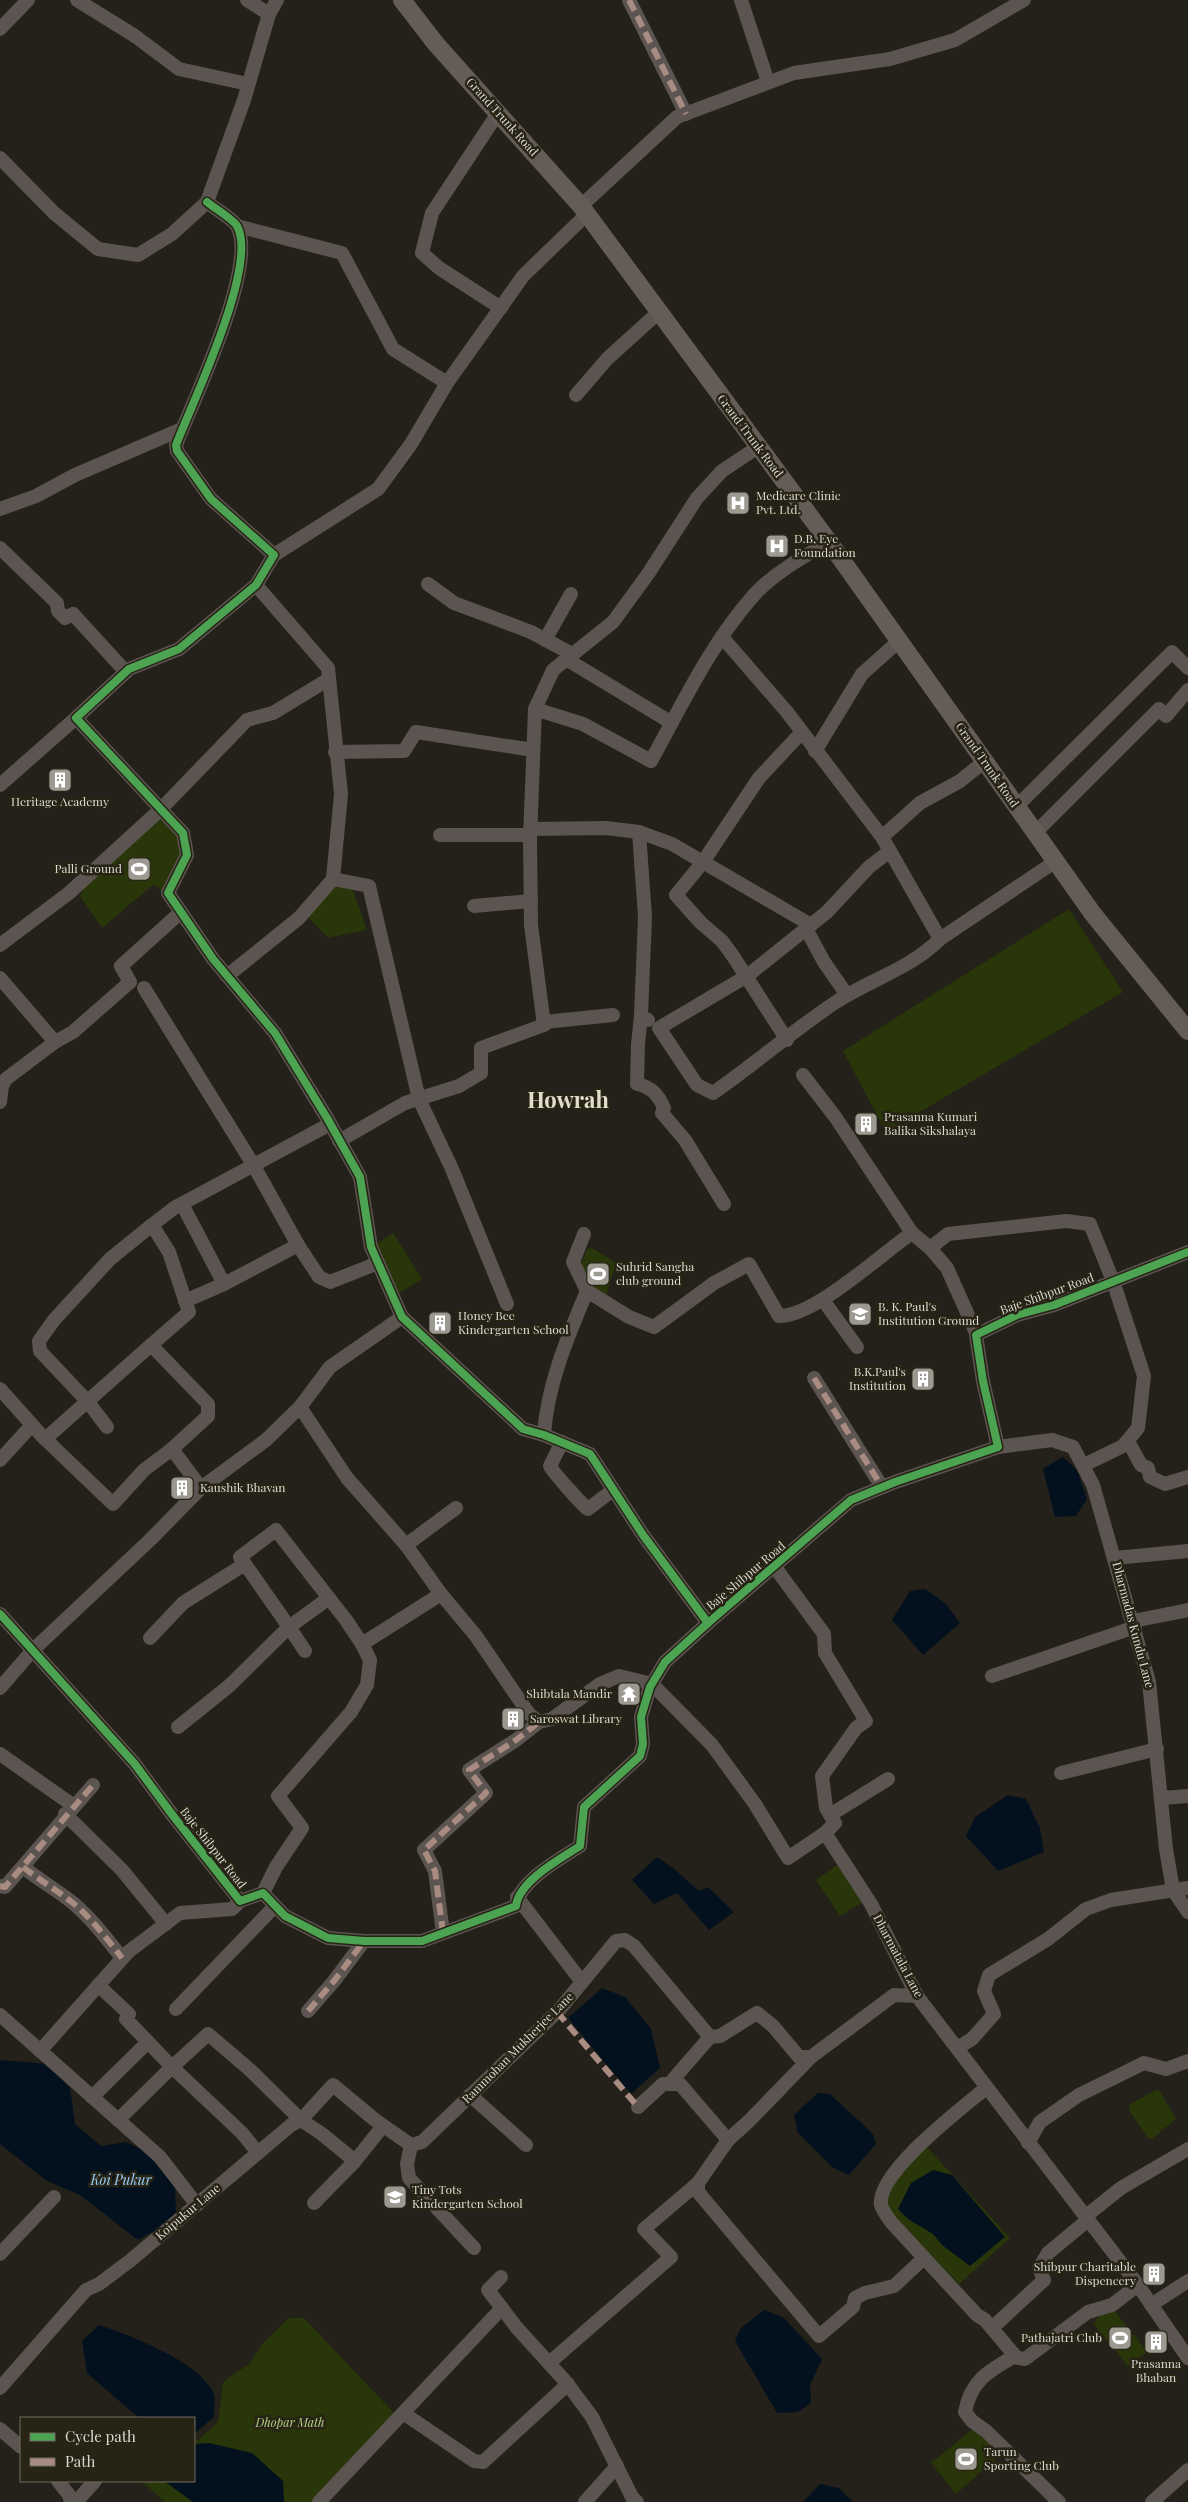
<svg xmlns="http://www.w3.org/2000/svg" width="1188" height="2502" font-family="'Playfair Display',serif">
<rect width="100%" height="100%" fill="#232119"/>
<g fill="#283609">
<path d="M 162,814 L 179,834 L 182,856 L 165,894 L 154,884 L 102,928 L 80,896 L 87,882 Z"/>
<path d="M 335,882 L 352,888 L 367,930 L 328,938 L 310,919 L 309,913 Z"/>
<path d="M 1069,909 L 1123,992 L 886,1132 L 843,1051 Z"/>
<path d="M 393,1233 L 422,1279 L 399,1293 L 375,1245 Z"/>
<path d="M 592,1248 L 616,1263 L 605,1300 L 590,1288 L 580,1268 L 587,1249 Z"/>
<path d="M 843,1861 L 863,1902 L 840,1916 L 816,1880 Z"/>
<path d="M 1156,2090 L 1159,2090 L 1176,2119 L 1152,2139 L 1148,2138 L 1129,2110 L 1129,2105 Z"/>
<path d="M 925,2145 L 1010,2238 L 959,2284 L 899,2222 L 886,2204 L 895,2177 Z"/>
<path d="M 1114,2310 L 1147,2352 L 1128,2366 L 1093,2323 L 1101,2315 Z"/>
<path d="M 289,2318 L 304,2318 L 394,2413 L 314,2502 L 165,2502 L 141,2481 L 194,2481 L 194,2439 L 198,2440 L 218,2422 L 223,2382 L 250,2363 L 262,2344 Z"/>
<path d="M 974,2428 L 1001,2451 L 1000,2455 L 956,2494 L 931,2463 Z"/>
</g>
<g fill="#03111f">
<path d="M 1063,1457 L 1077,1470 L 1087,1499 L 1076,1516 L 1055,1517 L 1043,1469 Z"/>
<path d="M 925,1589 L 946,1604 L 960,1623 L 923,1655 L 892,1620 L 910,1591 Z"/>
<path d="M 1008,1795 L 1026,1799 L 1040,1828 L 1044,1852 L 998,1871 L 966,1836 L 975,1817 Z"/>
<path d="M 657,1857 L 673,1868 L 699,1891 L 708,1887 L 734,1912 L 709,1930 L 677,1893 L 654,1904 L 632,1880 Z"/>
<path d="M 602,1988 L 625,1997 L 651,2029 L 660,2068 L 631,2094 L 568,2018 Z"/>
<path d="M 0,2060 L 49,2064 L 70,2088 L 75,2124 L 101,2146 L 126,2142 L 145,2151 L 175,2187 L 176,2213 L 156,2230 L 138,2240 L 80,2195 L 47,2181 L 0,2144 Z"/>
<path d="M 818,2093 L 830,2094 L 873,2134 L 876,2144 L 849,2175 L 832,2167 L 798,2133 L 794,2115 Z"/>
<path d="M 933,2170 L 952,2175 L 1005,2237 L 970,2266 L 942,2245 L 933,2234 L 908,2219 L 898,2209 L 911,2183 Z"/>
<path d="M 764,2310 L 784,2318 L 822,2359 L 810,2385 L 811,2403 L 798,2412 L 777,2413 L 735,2341 L 741,2328 Z"/>
<path d="M 99,2325 C 130,2335 196,2361 212,2390 C 216,2396 214,2409 214,2417 L 194,2434 L 194,2418 L 139,2418 L 87,2373 L 82,2341 Z"/>
<path d="M 209,2443 L 252,2453 L 283,2481 L 284,2502 L 193,2502 L 164,2481 L 194,2481 L 194,2444 Z"/>
<path d="M 820,2484 L 839,2488 L 853,2502 L 803,2502 Z"/>
</g>
<g fill="none" stroke-linecap="round" stroke-linejoin="round">
<g stroke="#5b5450" stroke-width="14">
<path d="M 77,0 L 135,36 L 179,69 L 248,84"/>
<path d="M 247,0 L 269,14"/>
<path d="M 629,0 L 686,114"/>
<path d="M 741,0 L 768,82"/>
<path d="M 0,29 L 28,0"/>
<path d="M 498,113 L 432,213 L 422,253 L 439,268 L 501,308"/>
<path d="M 0,158 L 54,213 L 98,249 L 138,255 L 172,234 L 207,202 L 244,100 L 269,14 L 277,0"/>
<path d="M 207,202 C 214,208 233,219 237,226 C 259,265 192,403 176,445 L 177,451 L 211,499 L 274,555 L 256,585 L 179,649 L 129,669 L 76,718 L 183,833 L 187,855 L 168,893 L 213,959 L 275,1033 L 327,1118 L 360,1177 L 371,1247 L 402,1317 L 523,1429 L 544,1435 L 590,1454 L 643,1535 L 708,1623"/>
<path d="M 581,206 L 677,117 L 794,73 L 890,59 L 955,40 L 1024,0"/>
<path d="M 237,226 L 342,253 L 393,349 L 447,383"/>
<path d="M 576,395 L 608,358 L 659,312"/>
<path d="M 0,509 L 36,496 L 75,475 L 182,429"/>
<path d="M 0,548 L 57,603 L 58,611 L 65,618 L 73,614 L 126,672"/>
<path d="M 274,555 L 378,489 L 411,444 L 447,383 L 523,276 L 586,215"/>
<path d="M 428,584 L 454,603 L 531,632 L 572,654"/>
<path d="M 722,637 L 787,712 L 882,837 L 940,939"/>
<path d="M 545,640 L 571,594"/>
<path d="M 566,659 L 672,723"/>
<path d="M 535,709 L 583,724 L 651,761 C 682,705 711,643 754,595 C 774,573 803,557 829,542"/>
<path d="M 815,751 L 862,674 L 899,641"/>
<path d="M 335,752 L 404,751 L 416,732 L 533,750"/>
<path d="M 0,785 L 76,718"/>
<path d="M 1016,807 L 1172,652 L 1188,668"/>
<path d="M 530,829 L 606,828 L 639,832 L 672,844 L 811,925"/>
<path d="M 639,832 L 645,917 L 641,1016 L 648,1020"/>
<path d="M 1035,833 L 1159,709 L 1166,716 L 1188,690"/>
<path d="M 440,835 L 530,835"/>
<path d="M 882,837 L 920,803 L 960,781 L 985,761"/>
<path d="M 890,851 L 869,867 L 827,912 L 747,976 L 659,1028 L 697,1085 L 713,1093 C 755,1064 795,1029 836,1002 C 871,979 910,969 940,939 L 1056,861"/>
<path d="M 333,879 L 369,886 L 419,1099 L 452,1169 L 507,1304"/>
<path d="M 474,906 L 531,901"/>
<path d="M 810,936 L 824,962 L 847,995"/>
<path d="M 0,945 L 69,893 L 161,809 L 247,720 L 273,713 L 329,679"/>
<path d="M 227,976 L 299,918 L 333,879 L 341,794 L 328,668 L 256,585"/>
<path d="M 0,978 L 55,1042 L 73,1032 L 130,982 L 121,966 L 181,912"/>
<path d="M 144,988 L 254,1166 L 298,1245 L 224,1284 L 182,1204"/>
<path d="M 641,1016 L 638,1044 L 637,1084 C 651,1087 658,1094 664,1108 L 662,1113 L 685,1140 L 724,1204"/>
<path d="M 544,1022 L 613,1015"/>
<path d="M 787,1040 L 733,956 L 722,941 L 701,923 L 676,895 L 703,862 L 759,778 L 802,732"/>
<path d="M 803,1075 L 836,1118 L 912,1233 L 930,1248 L 947,1268 L 977,1335"/>
<path d="M 0,1102 L 2,1086 L 6,1079 L 55,1042"/>
<path d="M 339,1141 L 405,1103 L 459,1086 L 481,1073 L 481,1048 L 544,1025 L 531,925 L 530,839 L 535,709 L 553,670 L 613,622 L 648,574 L 697,498 L 722,471 L 758,447"/>
<path d="M 584,1234 L 573,1262 L 587,1291 L 629,1317 L 654,1327 L 714,1283 L 749,1264 L 779,1316 C 814,1317 881,1254 912,1233"/>
<path d="M 298,1245 L 319,1277 L 330,1282 L 378,1263"/>
<path d="M 930,1248 L 948,1234 L 1066,1221 L 1090,1224 L 1113,1281 L 1144,1376 L 1138,1428 L 1123,1446 L 1084,1465"/>
<path d="M 823,1300 L 857,1347"/>
<path d="M 185,1301 L 224,1284"/>
<path d="M 814,1378 L 882,1487"/>
<path d="M 0,1389 L 42,1436 L 113,1504 L 144,1470 L 172,1449"/>
<path d="M 300,1407 L 347,1478 L 406,1545 L 441,1594 L 476,1636 L 529,1714 L 539,1722 L 552,1719 L 600,1684 L 619,1676 L 652,1684 L 712,1745 L 755,1804 L 788,1858 L 825,1833 L 871,1904 L 917,1996 L 1135,2281 L 1188,2358"/>
<path d="M 107,1427 L 88,1402 L 40,1351 L 39,1341 L 54,1320 L 110,1259 L 152,1225"/>
<path d="M 544,1435 C 547,1385 568,1336 587,1291"/>
<path d="M 45,1439 L 151,1345"/>
<path d="M 1128,1441 L 1141,1465 L 1148,1468 L 1150,1477 L 1165,1484 L 1188,1477"/>
<path d="M 562,1442 L 550,1466 C 552,1471 583,1506 588,1509 L 613,1490"/>
<path d="M 998,1447 L 1052,1440 L 1073,1447 L 1093,1485 L 1149,1682 L 1166,1849 L 1173,1890 L 1188,1912"/>
<path d="M 0,1460 L 32,1425"/>
<path d="M 201,1488 L 172,1449 L 208,1416 L 208,1404 L 151,1345 L 189,1312 L 169,1252 L 152,1225 L 174,1208 L 330,1124"/>
<path d="M 406,1545 L 456,1508"/>
<path d="M 1115,1558 L 1188,1551"/>
<path d="M 774,1566 L 824,1634 L 825,1653 L 866,1721 L 856,1728 L 822,1776 L 826,1808 L 835,1823 L 825,1833"/>
<path d="M 0,1614 L 134,1763 L 174,1817 L 240,1901 L 263,1893 L 285,1916 L 328,1938 L 364,1941 L 422,1941 L 516,1906 C 519,1881 560,1859 580,1846 L 584,1807 L 640,1756 L 643,1744 L 641,1717 L 650,1687 L 665,1662 L 708,1623 L 851,1500 L 895,1482 L 998,1447 L 983,1381 L 976,1335 L 1017,1315 L 1054,1305 L 1188,1252"/>
<path d="M 1133,1621 L 1188,1610"/>
<path d="M 150,1638 L 183,1603 L 245,1564"/>
<path d="M 362,1644 L 441,1594"/>
<path d="M 992,1676 L 1135,1627"/>
<path d="M 0,1688 L 33,1650 L 151,1539 L 201,1488 L 266,1440 L 300,1407 L 330,1367 L 402,1317"/>
<path d="M 178,1727 L 229,1686 L 289,1627 L 305,1651"/>
<path d="M 0,1754 L 74,1806"/>
<path d="M 1061,1773 L 1157,1749"/>
<path d="M 1162,1798 L 1188,1796"/>
<path d="M 65,1814 L 122,1870 L 166,1924"/>
<path d="M 830,1815 L 888,1779"/>
<path d="M 23,1867 C 39,1880 57,1890 73,1903 C 92,1919 107,1939 122,1958"/>
<path d="M 0,1886 L 5,1887 L 93,1785"/>
<path d="M 263,1893 L 276,1867 L 302,1828 L 278,1796 L 351,1712 L 367,1685 L 370,1660 L 362,1644 L 346,1620 L 276,1530 L 240,1557 L 289,1627 L 329,1598"/>
<path d="M 517,1897 L 582,1982"/>
<path d="M 443,1933 L 435,1871 L 424,1850 L 486,1793 L 469,1770 L 516,1740 L 539,1722"/>
<path d="M 98,1985 L 129,2014 L 126,2019 L 172,2067 L 208,2034 L 249,2069 L 301,2120 L 333,2085 L 375,2120 L 411,2145 L 422,2142 L 559,2010 L 616,1941 L 625,1940 L 634,1946 L 710,2037 L 720,2036 L 757,2013 L 773,2026 L 799,2057 L 811,2057"/>
<path d="M 176,2009 L 275,1906"/>
<path d="M 308,2011 L 334,1981 L 364,1941"/>
<path d="M 0,2015 L 160,2157 L 197,2205"/>
<path d="M 957,2048 L 972,2039 L 994,2014 L 984,1991 L 989,1975 L 1048,1939 L 1086,1909 L 1111,1900 L 1188,1888"/>
<path d="M 40,2051 L 128,1952 L 180,1913 L 232,1909 L 240,1901"/>
<path d="M 670,2083 L 710,2037"/>
<path d="M 986,2088 C 962,2108 876,2173 881,2205 C 882,2210 888,2217 891,2222 L 977,2315 L 985,2320 L 1016,2357"/>
<path d="M 470,2095 L 526,2145"/>
<path d="M 92,2097 L 148,2042"/>
<path d="M 638,2107 L 663,2084 L 680,2084 L 728,2140 L 749,2121 L 811,2057 L 894,1995 L 917,1996"/>
<path d="M 118,2120 L 172,2067 L 242,2133 L 258,2153"/>
<path d="M 728,2140 L 698,2183 L 698,2192 L 819,2336 L 853,2307 L 855,2298 L 865,2293 L 894,2286 L 924,2258"/>
<path d="M 1028,2143 L 1040,2122 L 1079,2095 L 1144,2063 L 1166,2069 L 1188,2061"/>
<path d="M 411,2145 L 407,2164 L 409,2178 L 474,2248"/>
<path d="M 314,2203 L 355,2161"/>
<path d="M 1086,2216 L 1121,2188 L 1188,2149"/>
<path d="M 0,2254 L 54,2197"/>
<path d="M 501,2277 L 488,2290 L 517,2328 L 566,2382 L 592,2417 L 632,2497 L 637,2502"/>
<path d="M 1151,2305 L 1188,2281"/>
<path d="M 992,2328 L 1044,2280 L 1039,2268 L 1048,2253 L 1088,2220"/>
<path d="M 549,2363 L 671,2257 L 644,2229 L 698,2183"/>
<path d="M 0,2388 L 86,2290 L 99,2284 L 131,2260 L 291,2125 L 301,2120 L 322,2134 L 355,2161 L 383,2126"/>
<path d="M 403,2413 L 474,2461 L 483,2462 L 568,2384"/>
<path d="M 0,2429 L 21,2447"/>
<path d="M 58,2481 L 69,2495 L 71,2502"/>
<path d="M 76,2502 L 95,2481"/>
<path d="M 319,2502 L 502,2308"/>
<path d="M 585,2502 L 617,2466"/>
<path d="M 1059,2502 L 986,2431 L 972,2421 L 965,2412 C 971,2381 987,2372 1013,2357 L 1025,2359 L 1088,2312 L 1112,2305 L 1138,2285"/>
<path d="M 1152,2502 L 1188,2470"/>
</g>
<path stroke="#655c58" stroke-width="18" d="M 402,0 L 436,44 L 581,206 L 829,542 L 1093,914 L 1188,1031"/>
<g stroke="#a88b81" stroke-width="6" stroke-dasharray="12 6" stroke-linecap="butt">
<path d="M 629,0 L 686,114"/>
<path d="M 814,1378 L 882,1487"/>
<path d="M 23,1867 C 39,1880 57,1890 73,1903 C 92,1919 107,1939 122,1958"/>
<path d="M 0,1886 L 5,1887 L 93,1785"/>
<path d="M 443,1933 L 435,1871 L 424,1850 L 486,1793 L 469,1770 L 516,1740 L 539,1722"/>
<path d="M 308,2011 L 334,1981 L 364,1941"/>
<path d="M 557,2012 L 638,2107"/>
</g>
<g stroke="#272315" stroke-width="11">
<g id="cycleway">
<path d="M 207,202 C 214,208 233,219 237,226 C 259,265 192,403 176,445 L 177,451 L 211,499 L 274,555 L 256,585 L 179,649 L 129,669 L 76,718 L 183,833 L 187,855 L 168,893 L 213,959 L 275,1033 L 327,1118 L 360,1177 L 371,1247 L 402,1317 L 523,1429 L 544,1435 L 590,1454 L 643,1535 L 708,1623"/>
<path d="M 0,1614 L 134,1763 L 174,1817 L 240,1901 L 263,1893 L 285,1916 L 328,1938 L 364,1941 L 422,1941 L 516,1906 C 519,1881 560,1859 580,1846 L 584,1807 L 640,1756 L 643,1744 L 641,1717 L 650,1687 L 665,1662 L 708,1623 L 851,1500 L 895,1482 L 998,1447 L 983,1381 L 976,1335 L 1017,1315 L 1054,1305 L 1188,1252"/>
</g>
</g>
<use href="#cycleway" stroke="#4ca352" stroke-width="8"/>
</g>
<defs>
<g id="hospital-square" transform="scale(1.25)"><rect x="-9" y="-9" width="18" height="18" rx="4" fill="#9c9991" stroke="#272315"/><path d="M-5-5h3v3.5h4V-5h3V5h-3V1.5h-4V5h-3Z" fill="#fff"/></g>
<g id="building-square" transform="scale(1.25)"><rect x="-9" y="-9" width="18" height="18" rx="4" fill="#9c9991" stroke="#272315"/><path d="M-4-6H4V6H1V3H-1V6H-4ZM-2.5-4.3h1.7v1.8h-1.7ZM.8-4.3h1.7v1.8H.8ZM-2.5-1h1.7V.8h-1.7ZM.8-1h1.7V.8H.8Z" fill="#fff"/></g>
<g id="stadium-square" transform="scale(1.25)"><rect x="-9" y="-9" width="18" height="18" rx="4" fill="#9c9991" stroke="#272315"/><path d="M0-5a6.5 5 0 1 0 0 10a6.5 5 0 1 0 0-10ZM-3.5-1.8h7v3.6h-7Z" fill="#fff"/></g>
<g id="school-square" transform="scale(1.25)"><rect x="-9" y="-9" width="18" height="18" rx="4" fill="#9c9991" stroke="#272315"/><path d="M0-5L7-2L0 1L-7-2ZM-4 1L0 2.5L4 1V4Q0 6-4 4Z" fill="#fff"/></g>
<g id="temple-square" transform="scale(1.25)"><rect x="-9" y="-9" width="18" height="18" rx="4" fill="#9c9991" stroke="#272315"/><path d="M0-6L5-2H3V0L6.5 2.5H4V6H1.5V3h-3V6H-4V2.5H-6.5L-3 0V-2H-5Z" fill="#fff"/></g>
</defs>
<g fill-rule="evenodd">
<use href="#hospital-square" x="738" y="503"/>
<use href="#hospital-square" x="777" y="546"/>
<use href="#building-square" x="60" y="780"/>
<use href="#stadium-square" x="139" y="869"/>
<use href="#building-square" x="866" y="1124"/>
<use href="#stadium-square" x="598" y="1274"/>
<use href="#school-square" x="860" y="1314"/>
<use href="#building-square" x="440" y="1323"/>
<use href="#building-square" x="923" y="1379"/>
<use href="#building-square" x="182" y="1488"/>
<use href="#temple-square" x="629" y="1694"/>
<use href="#building-square" x="513" y="1719"/>
<use href="#school-square" x="395" y="2197"/>
<use href="#building-square" x="1154" y="2274"/>
<use href="#stadium-square" x="1120" y="2338"/>
<use href="#building-square" x="1156" y="2342"/>
<use href="#stadium-square" x="966" y="2459"/>
</g>
<g text-anchor="middle" stroke-width="5" stroke-linejoin="round" paint-order="stroke">
<g font-size="12" fill="#dddad1" stroke="#272315">
<text transform="translate(502 117) rotate(48)" y="4">Grand Trunk Road</text>
<text transform="translate(750 436) rotate(53)" y="4">Grand Trunk Road</text>
<text transform="translate(987 765) rotate(55)" y="4">Grand Trunk Road</text>
<text transform="translate(1047 1294) rotate(-20)" y="4">Baje Shibpur Road</text>
<text transform="translate(746 1576) rotate(-40)" y="4">Baje Shibpur Road</text>
<text transform="translate(1133 1625) rotate(75)" y="4">Dharmadas Kundu Lane</text>
<text transform="translate(213 1848) rotate(52)" y="4">Baje Shibpur Road</text>
<text transform="translate(898 1956) rotate(62)" y="4">Dharmatala Lane</text>
<text transform="translate(518 2048) rotate(-45)" y="4">Rammohan Mukherjee Lane</text>
<text transform="translate(188 2212) rotate(-40)" y="4">Koipukur Lane</text>
</g>
<g font-size="12" fill="#dddad1" stroke="#272315" text-anchor="start">
<text x="756" y="500">Medicare Clinic<tspan x="756" dy="14">Pvt. Ltd.</tspan></text>
<text x="794" y="543">D.B. Eye<tspan x="794" dy="14">Foundation</tspan></text>
<text x="60" y="806" text-anchor="middle">Heritage Academy</text>
<text x="122" y="873" text-anchor="end">Palli Ground</text>
<text x="884" y="1121">Prasanna Kumari<tspan x="884" dy="14">Balika Sikshalaya</tspan></text>
<text x="616" y="1271">Suhrid Sangha<tspan x="616" dy="14">club ground</tspan></text>
<text x="878" y="1311">B. K. Paul's<tspan x="878" dy="14">Institution Ground</tspan></text>
<text x="458" y="1320">Honey Bee<tspan x="458" dy="14">Kindergarten School</tspan></text>
<text x="906" y="1376" text-anchor="end">B.K.Paul's<tspan x="906" dy="14">Institution</tspan></text>
<text x="200" y="1492">Kaushik Bhavan</text>
<text x="612" y="1698" text-anchor="end">Shibtala Mandir</text>
<text x="530" y="1723">Saroswat Library</text>
<text x="412" y="2194">Tiny Tots<tspan x="412" dy="14">Kindergarten School</tspan></text>
<text x="1136" y="2271" text-anchor="end">Shibpur Charitable<tspan x="1136" dy="14">Dispencery</tspan></text>
<text x="1102" y="2342" text-anchor="end">Pathajatri Club</text>
<text x="1156" y="2368" text-anchor="middle">Prasanna<tspan x="1156" dy="14">Bhaban</tspan></text>
<text x="984" y="2456">Tarun<tspan x="984" dy="14">Sporting Club</tspan></text>
</g>
<g font-size="12" font-style="italic" fill="#b4d286" stroke="#272315">
<text x="290" y="2427">Dhopar Math</text>
</g>
<g font-size="14" font-style="italic" fill="#96cdf9" stroke="#272315">
<text x="121" y="2185">Koi Pukur</text>
</g>
<g font-size="22" font-weight="bold" fill="#e3ddcb" stroke="#272315">
<text x="568" y="1108">Howrah</text>
</g>
</g>
<rect x="20" y="2417" width="175" height="65" fill="#272315" stroke="#706c60"/>
<rect x="30" y="2433" width="25" height="8" fill="#4ca352" stroke="#706c60"/>
<text x="65" y="2442" font-size="15" fill="#dddad1">Cycle path</text>
<rect x="30" y="2458" width="25" height="8" fill="#a88b81" stroke="#706c60"/>
<text x="65" y="2467" font-size="15" fill="#dddad1">Path</text>
</svg>
